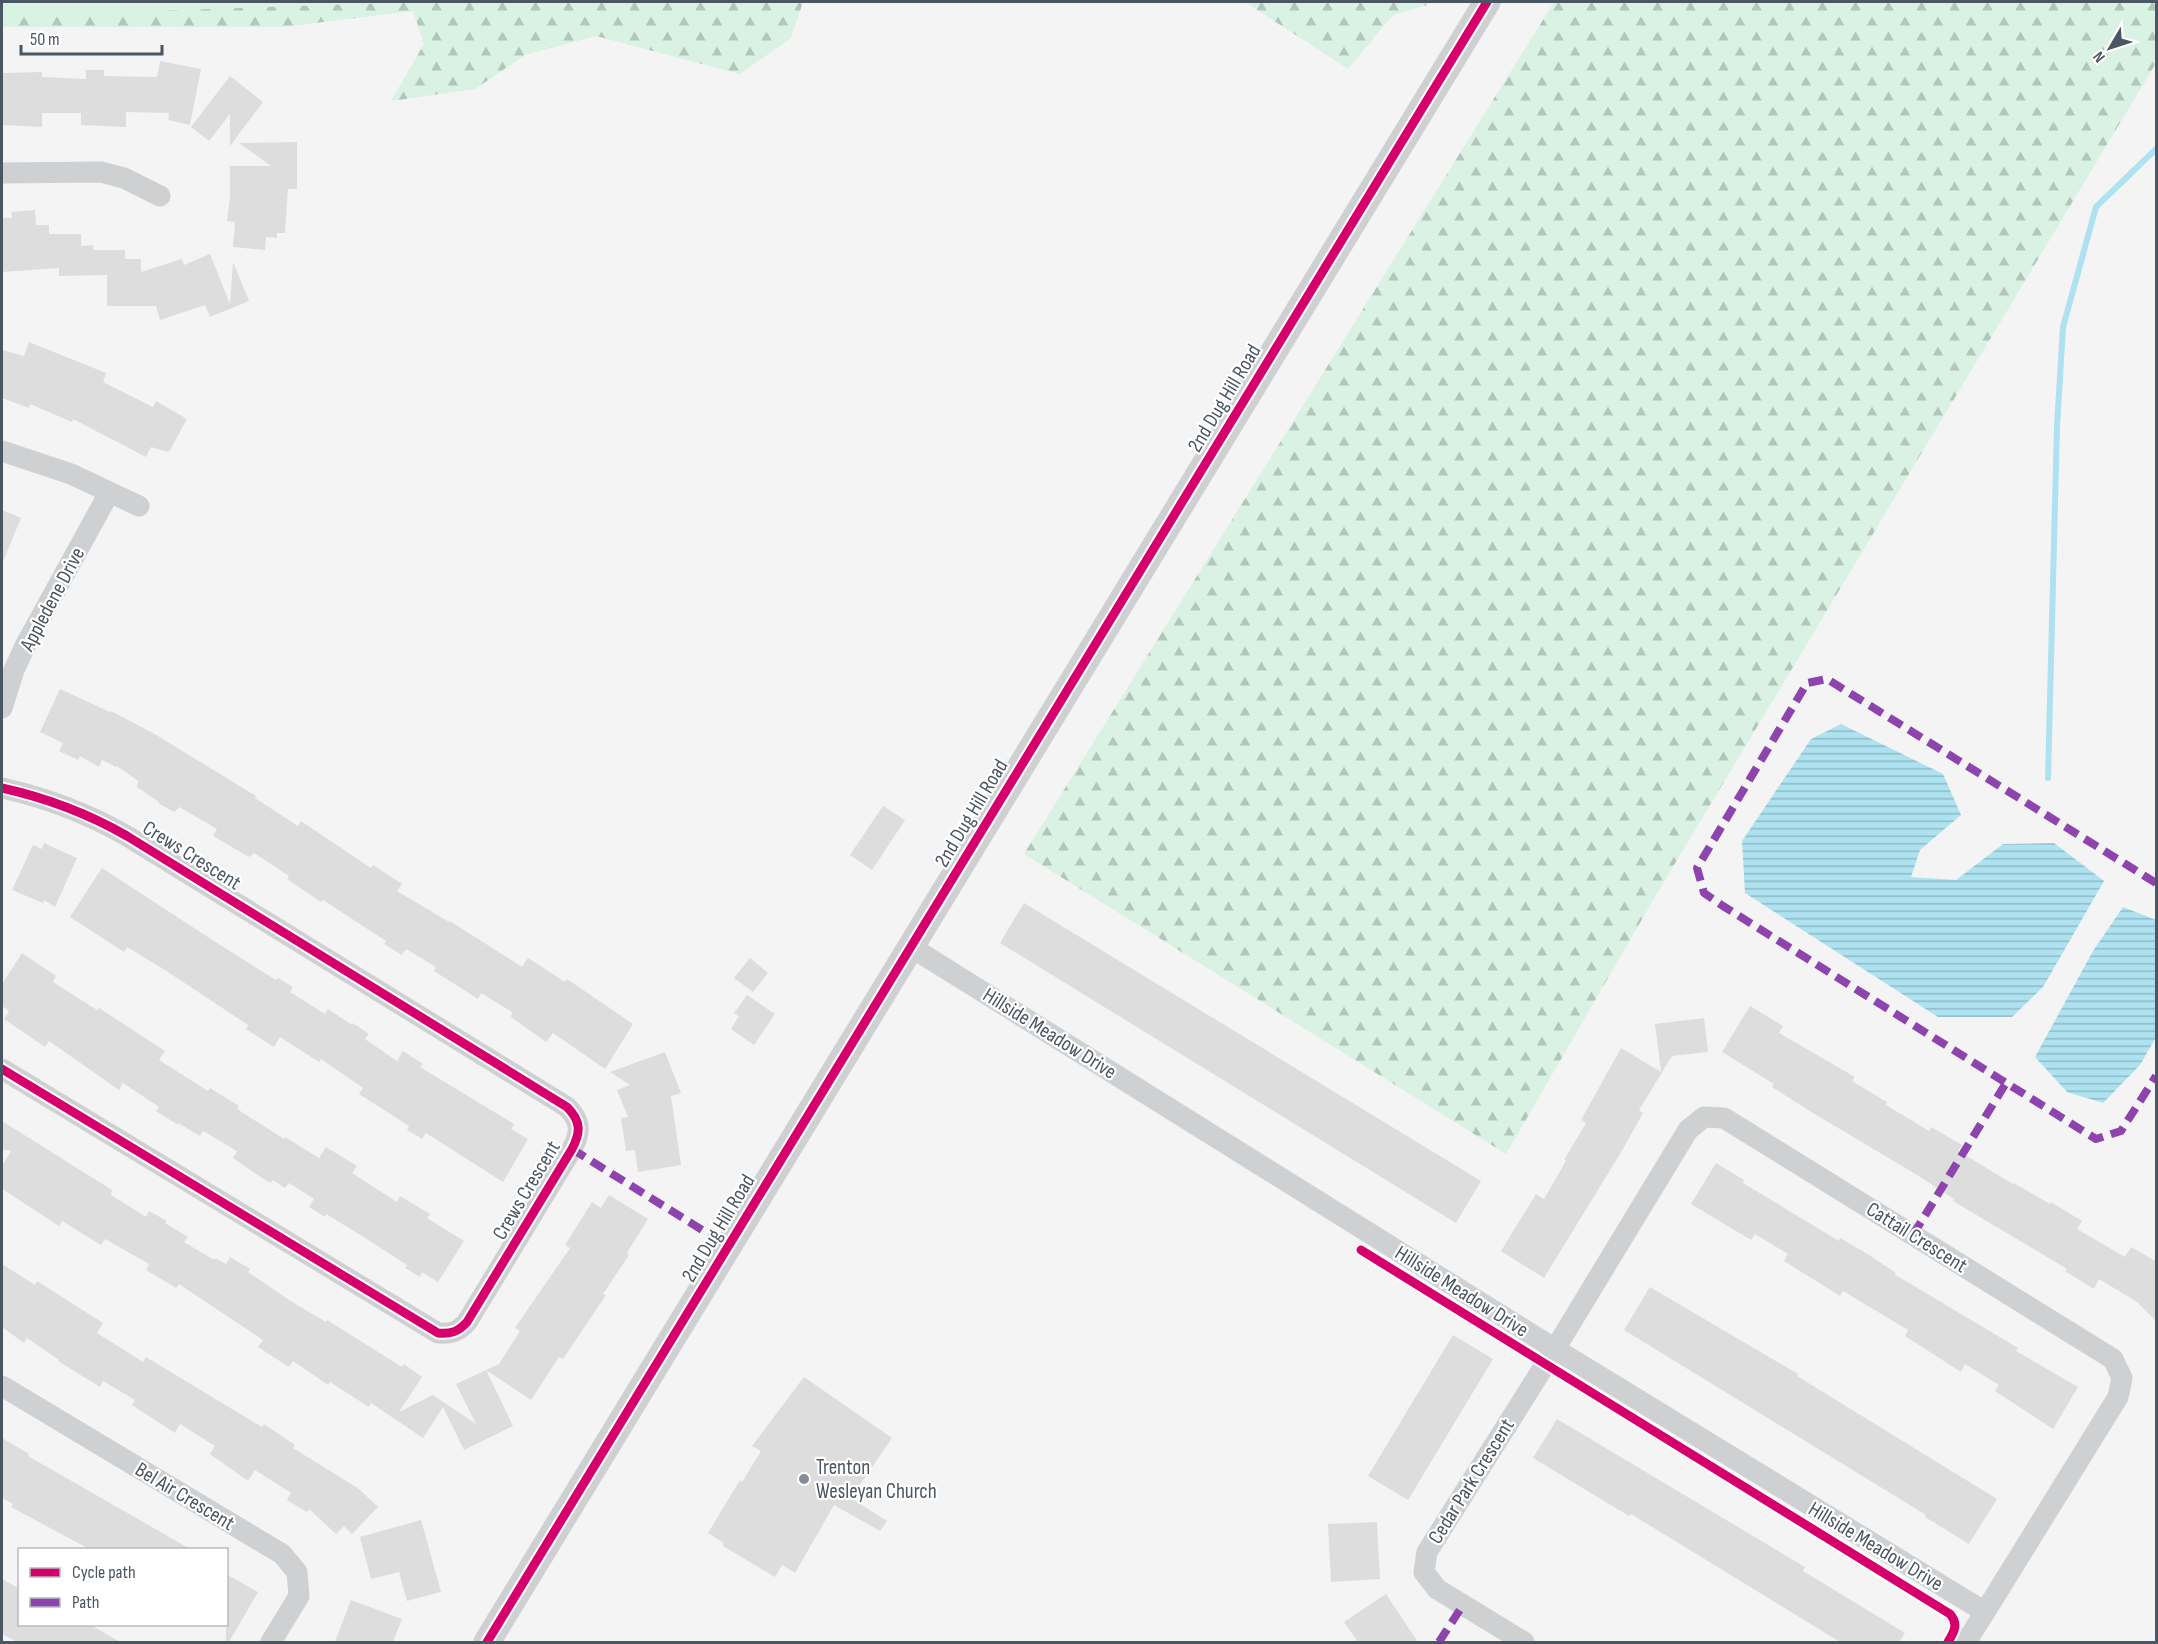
<svg xmlns="http://www.w3.org/2000/svg" width="2158" height="1644" font-family="'Sofia Sans Condensed',sans-serif">
<defs>
<pattern id="forest-firs" width="22" height="20" patternUnits="userSpaceOnUse" patternTransform="scale(1.5)"><rect width="22" height="20" fill="#d9f2e3"/><path d="M5 1l3.5 6h-7zM16 11l3.5 6h-7z" fill="#b2c7bb"/></pattern>
<pattern id="water-rules" width="6" height="5" patternUnits="userSpaceOnUse" patternTransform="scale(1.5)"><rect width="6" height="5" fill="#aee2f0"/><path d="M0 2.5h6" fill="none" stroke="#90bac6"/></pattern>
</defs>
<rect width="100%" height="100%" fill="#f4f4f4"/>
<g fill="url(#forest-firs)">
<path d="M 2,2 L 803,2 L 791,38 L 740,74 L 596,36 L 525,55 L 475,89 L 391,101 L 424,44 L 413,11 L 283,27 L 2,27 Z"/>
<path d="M 1245,2 L 1425,2 L 1427,5 L 1393,15 L 1348,69 Z"/>
<path d="M 1554,2 L 2156,2 L 2156,63 L 1659,890 L 1506,1154 L 1024,854 Z"/>
</g>
<path fill="#d9f2e3" d="M 2,2 L 422,2 L 2,16 Z"/>
<g fill="url(#water-rules)">
<path d="M 1841,724 L 1943,774 L 1961,815 L 1920,850 L 1911,877 L 1956,880 L 2003,844 L 2054,843 L 2104,881 L 2043,987 L 2012,1017 L 1938,1017 L 1745,893 L 1742,841 L 1811,739 Z"/>
<path d="M 2123,907 L 2156,920 L 2156,1037 L 2140,1065 L 2103,1103 L 2067,1092 L 2035,1057 L 2093,951 Z"/>
</g>
<g fill="none" stroke-linecap="round" stroke-linejoin="round">
<path stroke="#aee2f0" stroke-width="6" d="M 2048,778 L 2057,426 L 2063,327 L 2096,207 L 2156,149"/>
</g>
<g fill="#ddddde">
<path d="M 160,61 L 201,69 L 190,125 L 168,120 L 169,113 L 126,112 L 126,127 L 81,125 L 81,113 L 42,113 L 42,127 L 2,125 L 2,73 L 42,72 L 42,77 L 86,79 L 86,70 L 104,70 L 104,76 L 157,77 Z"/>
<path d="M 230,76 L 263,102 L 230,146 L 230,114 L 209,141 L 191,127 Z"/>
<path d="M 297,142 L 297,189 L 288,189 L 285,233 L 277,233 L 277,238 L 266,237 L 265,250 L 233,247 L 235,222 L 227,221 L 230,197 L 230,166 L 271,166 L 239,143 Z"/>
<path d="M 35,210 L 36,225 L 49,225 L 49,234 L 81,234 L 81,246 L 93,245 L 93,250 L 125,250 L 125,259 L 141,259 L 141,272 L 182,259 L 184,265 L 210,254 L 230,304 L 233,262 L 249,301 L 210,317 L 205,305 L 160,320 L 156,306 L 107,306 L 107,275 L 59,276 L 59,268 L 2,272 L 2,218 L 12,218 L 11,212 Z"/>
<path d="M 29,342 L 106,373 L 103,382 L 153,407 L 156,401 L 187,419 L 169,452 L 151,447 L 146,457 L 73,419 L 72,422 L 30,404 L 29,408 L 2,398 L 2,350 L 24,356 Z"/>
<path d="M 2,510 L 21,518 L 2,564 Z"/>
<path d="M 60,689 L 110,712 L 111,711 L 153,733 L 256,796 L 255,798 L 298,826 L 301,821 L 371,868 L 373,865 L 402,884 L 397,891 L 449,922 L 450,921 L 522,967 L 528,958 L 565,982 L 567,979 L 633,1024 L 605,1069 L 553,1033 L 546,1042 L 511,1017 L 512,1012 L 481,993 L 478,999 L 434,971 L 436,967 L 406,949 L 402,955 L 384,944 L 386,941 L 323,900 L 321,902 L 287,879 L 289,876 L 254,853 L 249,857 L 213,836 L 217,829 L 179,807 L 174,812 L 158,803 L 159,802 L 137,787 L 138,781 L 117,766 L 116,767 L 102,760 L 99,767 L 80,756 L 78,760 L 59,751 L 63,743 L 40,732 Z"/>
<path d="M 883,806 L 905,820 L 872,870 L 850,855 Z"/>
<path d="M 44,843 L 77,858 L 55,907 L 44,900 L 43,903 L 12,890 L 33,845 L 42,849 Z"/>
<path d="M 102,868 L 214,941 L 276,980 L 278,978 L 293,987 L 290,992 L 325,1014 L 328,1009 L 352,1025 L 353,1023 L 369,1034 L 365,1039 L 397,1061 L 403,1051 L 423,1064 L 420,1067 L 514,1124 L 511,1129 L 528,1139 L 503,1182 L 426,1133 L 422,1139 L 407,1130 L 409,1126 L 359,1094 L 363,1088 L 321,1059 L 319,1062 L 280,1037 L 274,1047 L 246,1029 L 248,1025 L 165,970 L 127,947 L 124,952 L 70,917 Z"/>
<path d="M 1024,903 L 1481,1181 L 1456,1223 L 1000,943 Z"/>
<path d="M 22,953 L 56,976 L 53,982 L 97,1010 L 99,1008 L 165,1051 L 159,1060 L 208,1091 L 210,1088 L 239,1106 L 237,1109 L 284,1139 L 285,1137 L 319,1158 L 326,1147 L 357,1166 L 352,1173 L 397,1202 L 400,1196 L 430,1214 L 427,1218 L 464,1241 L 438,1282 L 422,1272 L 420,1277 L 405,1268 L 407,1265 L 362,1236 L 326,1214 L 325,1217 L 309,1207 L 314,1199 L 289,1183 L 285,1188 L 273,1180 L 270,1183 L 256,1174 L 233,1158 L 237,1151 L 203,1131 L 200,1136 L 178,1123 L 178,1125 L 156,1111 L 159,1107 L 123,1083 L 119,1090 L 49,1041 L 45,1047 L 4,1019 L 9,1011 L 2,1006 L 2,984 Z"/>
<path d="M 750,958 L 768,973 L 753,992 L 734,978 Z"/>
<path d="M 747,995 L 775,1014 L 754,1045 L 731,1029 L 739,1016 L 734,1013 Z"/>
<path d="M 1750,1006 L 1783,1026 L 1779,1033 L 1855,1077 L 1852,1081 L 1887,1102 L 1886,1105 L 1929,1131 L 1931,1127 L 1962,1145 L 1958,1151 L 2013,1184 L 2014,1183 L 2050,1204 L 2051,1202 L 2082,1221 L 2077,1229 L 2125,1257 L 2131,1247 L 2157,1262 L 2157,1322 L 2137,1302 L 2099,1279 L 2094,1289 L 2065,1271 L 2067,1269 L 1953,1201 L 1954,1199 L 1917,1175 L 1808,1110 L 1772,1087 L 1774,1084 L 1722,1052 Z"/>
<path d="M 1704,1018 L 1708,1052 L 1672,1056 L 1639,1110 L 1643,1113 L 1623,1149 L 1544,1278 L 1501,1251 L 1536,1194 L 1544,1199 L 1566,1161 L 1564,1160 L 1586,1123 L 1581,1120 L 1621,1048 L 1661,1072 L 1655,1024 Z"/>
<path d="M 665,1052 L 681,1093 L 671,1096 L 681,1165 L 638,1172 L 635,1150 L 626,1151 L 621,1118 L 628,1117 L 617,1090 L 630,1085 L 610,1072 Z"/>
<path d="M 2,1121 L 112,1190 L 111,1195 L 146,1217 L 149,1211 L 167,1221 L 165,1223 L 188,1237 L 184,1242 L 214,1260 L 215,1258 L 226,1264 L 230,1257 L 250,1269 L 248,1272 L 289,1300 L 326,1322 L 327,1320 L 402,1367 L 404,1364 L 422,1377 L 399,1412 L 433,1395 L 476,1424 L 456,1384 L 486,1370 L 513,1426 L 464,1450 L 443,1407 L 423,1438 L 371,1403 L 369,1407 L 330,1382 L 328,1385 L 293,1361 L 289,1367 L 258,1347 L 263,1340 L 179,1284 L 176,1288 L 146,1270 L 149,1264 L 105,1239 L 101,1245 L 62,1221 L 59,1226 L 2,1189 L 2,1166 L 11,1151 L 2,1149 Z"/>
<path d="M 1716,1163 L 1744,1180 L 1743,1183 L 1839,1241 L 1840,1238 L 1866,1253 L 1896,1273 L 1894,1274 L 2018,1348 L 2016,1351 L 2078,1387 L 2053,1429 L 1995,1391 L 1999,1385 L 1965,1364 L 1961,1372 L 1905,1336 L 1908,1330 L 1843,1291 L 1840,1296 L 1784,1261 L 1788,1254 L 1755,1234 L 1751,1240 L 1691,1204 Z"/>
<path d="M 609,1195 L 648,1219 L 627,1253 L 629,1255 L 603,1294 L 606,1295 L 563,1359 L 559,1357 L 531,1400 L 486,1370 L 499,1364 L 520,1331 L 515,1328 L 570,1248 L 565,1245 L 592,1202 L 601,1208 Z"/>
<path d="M 2,1264 L 35,1285 L 37,1281 L 103,1323 L 97,1333 L 143,1362 L 146,1357 L 262,1427 L 264,1424 L 295,1445 L 293,1448 L 359,1489 L 378,1507 L 352,1534 L 344,1526 L 336,1534 L 309,1509 L 307,1512 L 287,1500 L 291,1493 L 255,1470 L 248,1481 L 210,1454 L 215,1446 L 180,1424 L 175,1433 L 132,1405 L 135,1400 L 103,1381 L 100,1387 L 58,1361 L 59,1360 L 27,1338 L 24,1343 L 2,1327 Z"/>
<path d="M 1650,1287 L 1798,1374 L 1797,1376 L 1997,1499 L 1969,1544 L 1925,1517 L 1926,1515 L 1624,1330 Z"/>
<path d="M 1453,1335 L 1493,1359 L 1408,1500 L 1368,1476 Z"/>
<path d="M 804,1377 L 892,1438 L 851,1498 L 887,1521 L 880,1531 L 834,1505 L 795,1573 L 782,1565 L 775,1577 L 723,1546 L 724,1543 L 708,1533 L 740,1480 L 742,1482 L 761,1451 L 752,1446 Z"/>
<path d="M 1557,1419 L 1805,1567 L 1803,1571 L 1905,1633 L 1899,1642 L 1840,1642 L 1631,1514 L 1629,1516 L 1533,1458 Z"/>
<path d="M 2,1438 L 29,1454 L 28,1456 L 192,1550 L 91,1550 L 11,1507 L 13,1504 L 2,1498 Z"/>
<path d="M 421,1520 L 441,1592 L 407,1601 L 399,1572 L 371,1579 L 360,1537 Z"/>
<path d="M 1377,1522 L 1380,1579 L 1331,1582 L 1328,1524 Z"/>
<path d="M 226,1574 L 258,1592 L 229,1642 L 226,1642 Z"/>
<path d="M 2,1579 L 20,1589 L 20,1624 L 89,1624 L 120,1642 L 17,1642 L 2,1634 Z"/>
<path d="M 1386,1594 L 1418,1642 L 1358,1642 L 1344,1622 Z"/>
<path d="M 351,1600 L 402,1619 L 393,1642 L 335,1642 Z"/>
</g>
<g fill="none" stroke-linecap="round" stroke-linejoin="round">
<g stroke="#ced0d2" stroke-width="21">
<path d="M 2,173 L 101,172 L 124,178 L 160,196"/>
<path d="M 2,451 L 71,474 L 139,506"/>
<path d="M 2,708 L 14,670 L 26,644 L 109,493"/>
<path d="M 2,788 C 47,798 87,813 127,836 L 567,1107 C 581,1121 581,1132 572,1149 L 467,1322 C 458,1332 451,1334 438,1333 L 2,1069"/>
<path d="M 911,947 L 1555,1349 L 1985,1612 L 1966,1642"/>
<path d="M 2,1386 L 282,1554 L 297,1572 L 299,1596 L 271,1642"/>
<path d="M 1524,1642 L 1437,1589 L 1424,1572 L 1427,1552 L 1555,1349 L 1688,1130 L 1704,1117 L 1724,1118 L 2113,1359 L 2122,1378 L 2118,1397 L 1985,1612"/>
</g>
<path stroke="#ced0d2" stroke-width="27" d="M 487,1642 L 1487,2"/>
<g stroke="#8e44ad" stroke-width="8" stroke-dasharray="15 8" stroke-linecap="butt">
<path d="M 2156,883 L 1827,679 L 1807,683 L 1697,868 L 1704,893 L 1723,906 L 2096,1139 L 2121,1131 L 2156,1076"/>
<path d="M 572,1149 L 728,1246"/>
<path d="M 1913,1235 L 2006,1083"/>
<path d="M 1439,1642 L 1463,1605"/>
</g>
<g stroke="#fff" stroke-width="13">
<g id="cycleway">
<path d="M 2,788 C 47,798 87,813 127,836 L 567,1107 C 581,1121 581,1132 572,1149 L 467,1322 C 458,1332 451,1334 438,1333 L 2,1069"/>
<path d="M 1361,1250 L 1950,1614 C 1959,1624 1954,1632 1948,1642"/>
<path d="M 487,1642 L 1487,2"/>
</g>
</g>
<use href="#cycleway" stroke="#d6006c" stroke-width="9"/>
</g>
<circle fill="#868d94" stroke="#fff" stroke-width="2" cx="804" cy="1479" r="6"/>
<g text-anchor="middle" stroke-width="4.5" stroke-linejoin="round" paint-order="stroke">
<g font-size="21" fill="#4a5661" stroke="#fff">
<text transform="translate(1224 398) rotate(-59)" y="7">2nd Dug Hill Road</text>
<text transform="translate(52 599) rotate(-62)" y="7">Appledene Drive</text>
<text transform="translate(971 813) rotate(-59)" y="7">2nd Dug Hill Road</text>
<text transform="translate(192 855) rotate(32)" y="7">Crews Crescent</text>
<text transform="translate(1050 1033) rotate(32)" y="7">Hillside Meadow Drive</text>
<text transform="translate(526 1190) rotate(-59)" y="7">Crews Crescent</text>
<text transform="translate(718 1228) rotate(-59)" y="7">2nd Dug Hill Road</text>
<text transform="translate(1917 1237) rotate(32)" y="7">Cattail Crescent</text>
<text transform="translate(1462 1291) rotate(32)" y="7">Hillside Meadow Drive</text>
<text transform="translate(1471 1481) rotate(-58)" y="7">Cedar Park Crescent</text>
<text transform="translate(185 1496) rotate(31)" y="7">Bel Air Crescent</text>
<text transform="translate(1876 1546) rotate(31)" y="7">Hillside Meadow Drive</text>
</g>
<g font-size="21" fill="#4a5661" stroke="#fff" text-anchor="start">
<text x="816" y="1474">Trenton<tspan x="816" dy="24">Wesleyan Church</tspan></text>
</g>
</g>
<rect width="2158" height="1644" fill="none" stroke="#4a5661" stroke-width="6"/>
<rect x="18" y="1548" width="210" height="78" fill="#ffffff" stroke="#b7bbc0" stroke-width="1.5"/>
<rect x="30" y="1568" width="30" height="9" fill="#d6006c" stroke="#b7bbc0" stroke-width="1.5"/>
<text x="72" y="1578" font-size="18" fill="#4a5661">Cycle path</text>
<rect x="30" y="1598" width="30" height="9" fill="#8e44ad" stroke="#b7bbc0" stroke-width="1.5"/>
<text x="72" y="1608" font-size="18" fill="#4a5661">Path</text>
<g transform="translate(2110 48) rotate(231)" stroke="#ffffff" stroke-width="4.5" paint-order="stroke">
<path d="M0-4.5L10 22L0 15L-10 22Z" fill="#4a5661"/>
<text y="-9" font-size="16" font-weight="bold" text-anchor="middle" fill="#4a5661">N</text>
</g>
<path d="M21 45v9h141v-9" fill="none" stroke="#4a5661" stroke-width="3"/>
<text x="30" y="45" font-size="18" fill="#4a5661" stroke="#ffffff" stroke-width="4.5" paint-order="stroke">50 m</text>
</svg>
